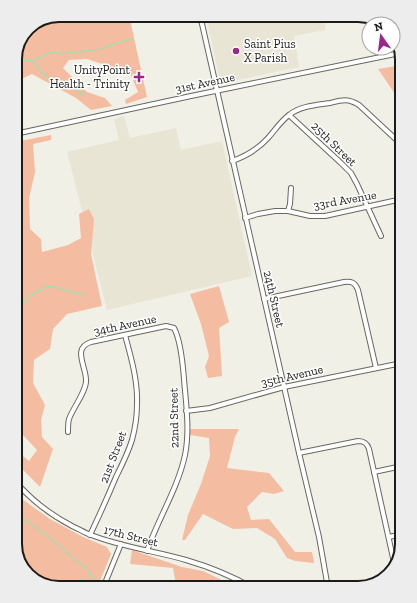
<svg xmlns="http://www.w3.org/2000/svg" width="417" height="603" font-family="'Zilla Slab',serif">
<rect width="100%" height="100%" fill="#f1f0e7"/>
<g fill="#e8e5d5">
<path d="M 206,15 L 348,15 L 348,16 L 324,20 L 326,30 L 294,36 L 299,67 L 224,83 L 220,81 Z"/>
<path d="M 124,116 L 130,138 L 176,128 L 181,150 L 222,141 L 252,276 L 107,310 L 67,152 L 119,140 L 114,119 Z"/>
</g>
<g fill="#f4bda1">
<path d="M 59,15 L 129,15 L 147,97 L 126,104 L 125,100 L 138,92 L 130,73 L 87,59 L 69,60 L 63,68 L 87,92 L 105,98 L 112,106 L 91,110 L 76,98 L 32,74 L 15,82 L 15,56 L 30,26 Z"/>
<path d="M 402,65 L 402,101 L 397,97 L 378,69 Z"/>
<path d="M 51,135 L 51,140 L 33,144 L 35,172 L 29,198 L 30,229 L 41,239 L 42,252 L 68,245 L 81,238 L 79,214 L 89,209 L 94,219 L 91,254 L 102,306 L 67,314 L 53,329 L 50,349 L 34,360 L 33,383 L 45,405 L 41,420 L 42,437 L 53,449 L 40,487 L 15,462 L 15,453 L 17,451 L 29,461 L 37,450 L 22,434 L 16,414 L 23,386 L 17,358 L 15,358 L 15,142 Z"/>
<path d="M 219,286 L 229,322 L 219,328 L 222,376 L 208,378 L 205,367 L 209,356 L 201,324 L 190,294 Z"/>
<path d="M 189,429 L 239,429 L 235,437 L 227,468 L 269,473 L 284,491 L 274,494 L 262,492 L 247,507 L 251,520 L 269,519 L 295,552 L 312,552 L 314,563 L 295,561 L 287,558 L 275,539 L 257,528 L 233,529 L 203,514 L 185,540 L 182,540 L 188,515 L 201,484 L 210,456 L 209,438 L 190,435 Z"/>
<path d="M 15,494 L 50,519 L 83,537 L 107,547 L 111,554 L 97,588 L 57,588 L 44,584 L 42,578 L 30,575 L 21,566 L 16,546 L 19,530 L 15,527 Z"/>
<path d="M 132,550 L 182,567 L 203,571 L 238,588 L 108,588 L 111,581 L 176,585 L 173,568 L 130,564 Z"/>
</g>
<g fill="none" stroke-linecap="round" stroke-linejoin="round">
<g stroke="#aadcac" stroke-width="1.5">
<path d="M 33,61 L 51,52 L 60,54 L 101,49 L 116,43 L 132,39"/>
<path d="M 15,65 L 25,37"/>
<path d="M 15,66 L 23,60 L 33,61 L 46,77 L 67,84 L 84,95"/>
<path d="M 20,303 L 25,302 L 31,295 L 48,286 L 59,288 L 85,296"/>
<path d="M 15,309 L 18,307 L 21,301 L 18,297 L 15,298"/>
<path d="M 15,510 L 28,522 L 50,538 L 71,556 L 74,559 L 86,568 L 96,582 L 114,588"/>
<path d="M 129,588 L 134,587 L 170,587 L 170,588"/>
</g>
<g stroke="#696860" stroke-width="6">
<g id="minor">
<path d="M 200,15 L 299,453 L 319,537 L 328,588"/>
<path d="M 289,115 L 341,163 L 351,173 L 357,184 L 381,236"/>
<path d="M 15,134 L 191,96 L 400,53"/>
<path d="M 232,161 C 247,156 258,149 268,138 C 275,130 281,121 289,115 C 300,106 316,105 330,103 C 342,100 348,98 359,105 L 402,145"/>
<path d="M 288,211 L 290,204 L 291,188"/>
<path d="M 245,218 L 258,214 L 275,211 L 288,211 L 310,216 L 325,216 L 402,199"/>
<path d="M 264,299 L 344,282 C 351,281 355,282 358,290 L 376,368"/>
<path d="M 186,411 L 210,408 L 284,387 L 402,363"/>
<path d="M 68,432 C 68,428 68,423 69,419 C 73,408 87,390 86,380 C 86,366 72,348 91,342 L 166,326 L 174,328 C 180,339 183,366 184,379 C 186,404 190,430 185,455 C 178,488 158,519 147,551"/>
<path d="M 299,453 L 358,441 C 364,441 367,443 369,449 L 395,567"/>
<path d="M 374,472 L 402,466"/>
<path d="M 15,481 C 32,501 49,514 72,526 C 79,529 85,533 91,535 C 122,547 155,551 186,560 C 210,567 232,576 253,588"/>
<path d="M 90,535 C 99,516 108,496 116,477 C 122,465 128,453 132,440 C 135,429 137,415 137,404 C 138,381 131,357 125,335"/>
<path d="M 389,537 L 402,534"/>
<path d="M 103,588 L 121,544"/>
</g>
</g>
<use href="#minor" stroke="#fff" stroke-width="4"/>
</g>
<g fill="#992988" stroke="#fff" stroke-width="1.5">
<circle cx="236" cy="51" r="4"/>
<path d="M137 71h4v4h4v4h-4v4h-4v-4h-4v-4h4z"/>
</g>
<g text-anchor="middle" stroke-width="3" stroke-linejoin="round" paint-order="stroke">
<g font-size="12" fill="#1b1b18" stroke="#fff" text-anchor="start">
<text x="244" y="48">Saint Pius<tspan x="244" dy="14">X Parish</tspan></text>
<text x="130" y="74" text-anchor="end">UnityPoint<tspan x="130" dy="14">Health - Trinity</tspan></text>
</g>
<g font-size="12" fill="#1b1b18" stroke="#fff">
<text transform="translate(205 83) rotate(-12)" y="4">31st Avenue</text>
<text transform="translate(334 144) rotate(44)" y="4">25th Street</text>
<text transform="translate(345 200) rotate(-10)" y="4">33rd Avenue</text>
<text transform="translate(274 299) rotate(77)" y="4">24th Street</text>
<text transform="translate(125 325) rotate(-12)" y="4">34th Avenue</text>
<text transform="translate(292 376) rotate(-13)" y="4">35th Avenue</text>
<text transform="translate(174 418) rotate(-91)" y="4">22nd Street</text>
<text transform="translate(113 457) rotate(-69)" y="4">21st Street</text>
<text transform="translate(131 536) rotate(14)" y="4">17th Street</text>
</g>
</g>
<path d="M0 0H417V603H0ZM59 22H358A37 37 0 0 1 395 59V544A37 37 0 0 1 358 581H59A37 37 0 0 1 22 544V59A37 37 0 0 1 59 22Z" fill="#ededed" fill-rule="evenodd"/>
<path fill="none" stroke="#1b1b18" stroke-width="2" d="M59 22H358A37 37 0 0 1 395 59V544A37 37 0 0 1 358 581H59A37 37 0 0 1 22 544V59A37 37 0 0 1 59 22Z"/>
<g transform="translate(381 36) rotate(346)"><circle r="19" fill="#ffffff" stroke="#a4a4a3"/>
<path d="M0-3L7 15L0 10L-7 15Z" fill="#992988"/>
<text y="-6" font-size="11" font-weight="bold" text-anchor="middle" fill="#1b1b18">N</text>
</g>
</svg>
